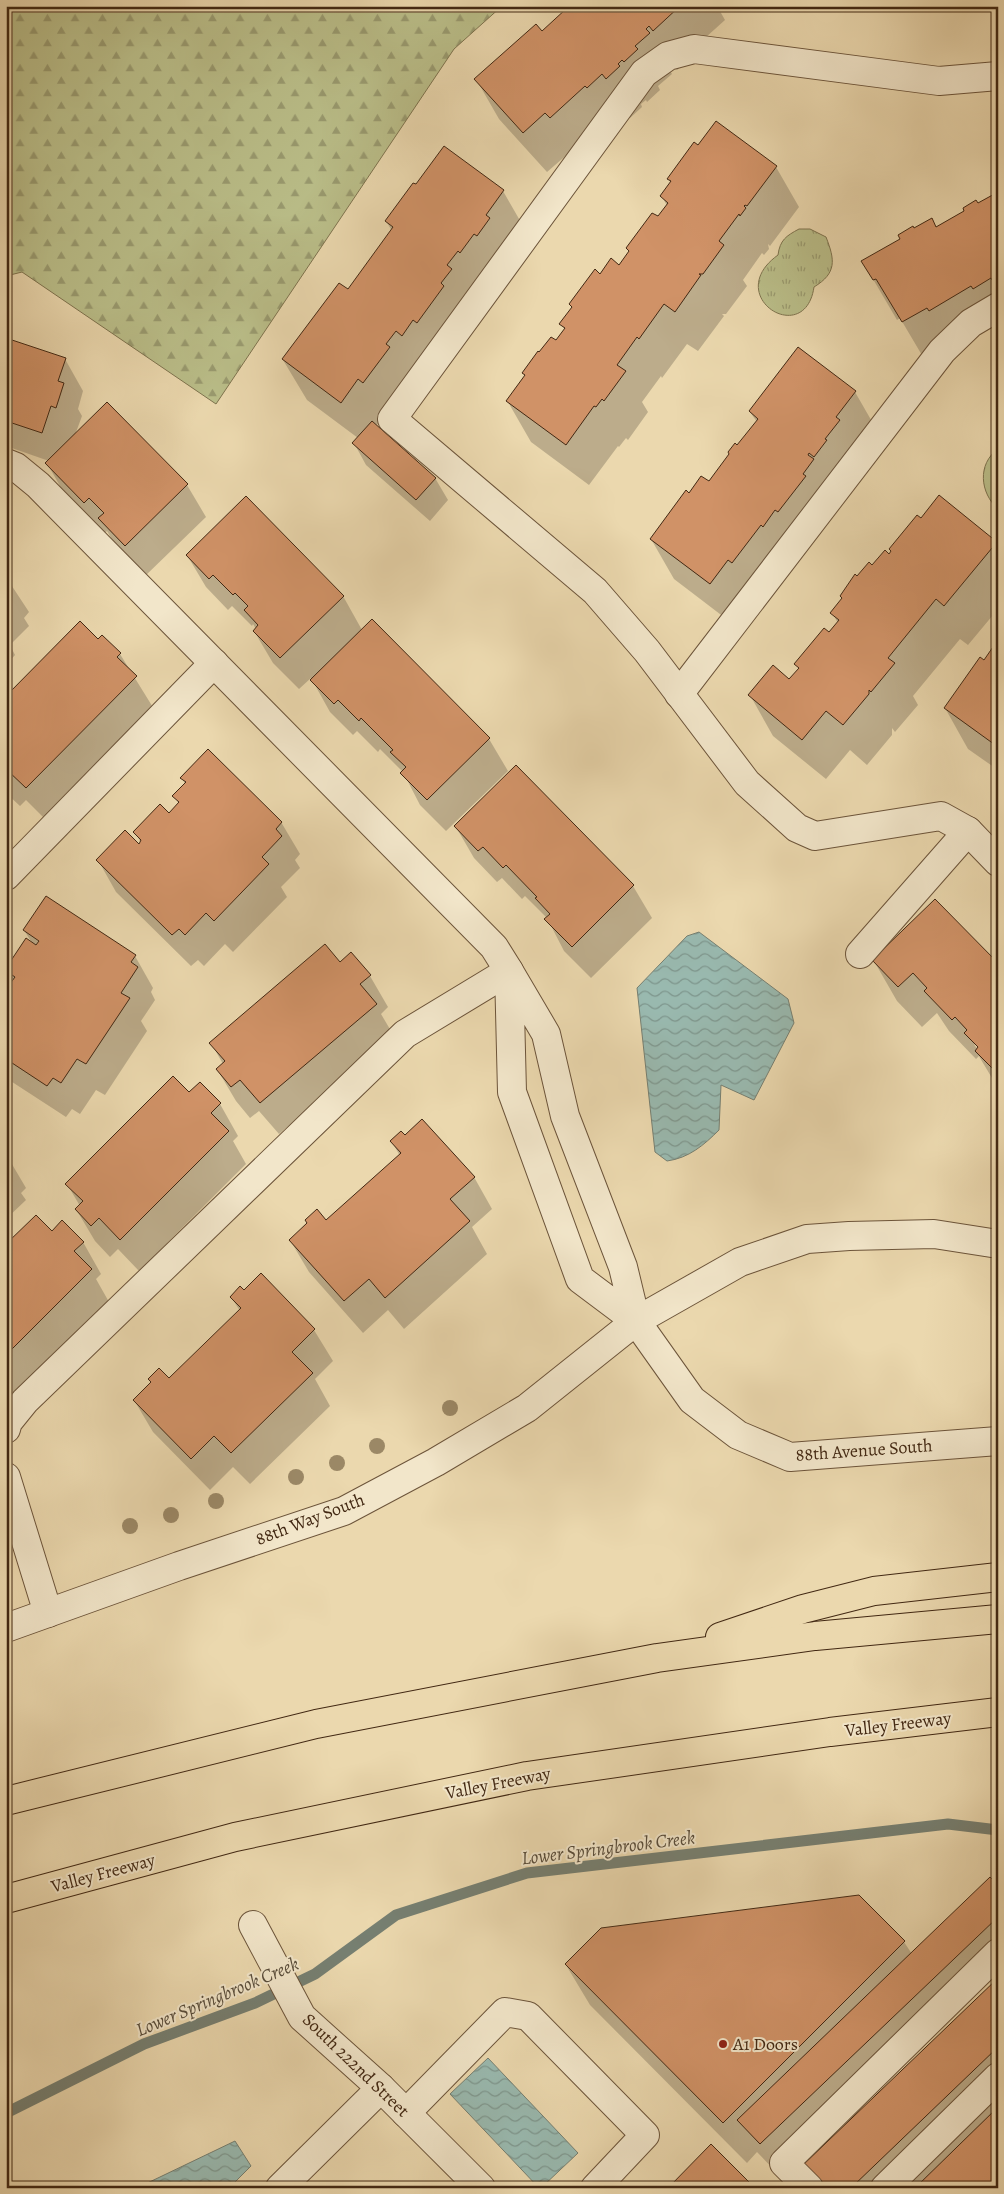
<svg xmlns="http://www.w3.org/2000/svg" width="1004" height="2194" font-family="Alegreya,serif">
<defs>
<pattern id="grass-tufts" width="24" height="20" patternUnits="userSpaceOnUse" patternTransform="scale(1.25)"><rect width="24" height="20" fill="#babe89"/><path d="M3 7l-1-3M5 7V3M7 7l1-3M15 17l-1-3M17 17v-4M19 17l1-3" fill="none" stroke="#999a6f"/></pattern>
<pattern id="forest-firs" width="22" height="20" patternUnits="userSpaceOnUse" patternTransform="scale(1.25)"><rect width="22" height="20" fill="#babe89"/><path d="M5 1l3.5 6h-7zM16 11l3.5 6h-7z" fill="#999a6f"/></pattern>
<pattern id="water-waves" width="16" height="10" patternUnits="userSpaceOnUse" patternTransform="scale(1.25)"><rect width="16" height="10" fill="#99b9af"/><path d="M0 5q4-4 8 0t8 0" fill="none" stroke="#7e968d"/></pattern>
</defs>
<rect width="100%" height="100%" fill="#ebd8ae"/>
<filter id="stains"><feTurbulence type="fractalNoise" baseFrequency=".004" numOctaves="4"/><feColorMatrix values="0 0 0 0 .2 0 0 0 0 .09 0 0 0 0 .02 0 0 0 .5 -.17"/></filter>
<radialGradient id="worn" r=".72"><stop offset=".6" stop-color="#630" stop-opacity="0"/><stop offset="1" stop-color="#630" stop-opacity=".3"/></radialGradient>
<g fill="url(#grass-tufts)" stroke="#7e734e">
<path d="M 799,229 L 810,229 L 826,237 C 835,260 837,273 814,287 C 805,349 721,296 778,255 C 780,240 786,236 799,229 Z"/>
<path d="M 998,449 L 998,509 C 980,493 977,464 998,449 Z"/>
</g>
<path fill="url(#forest-firs)" stroke="#7e734e" d="M 6,6 L 502,6 L 454,49 L 216,404 L 22,272 L 6,276 Z"/>
<g fill="url(#water-waves)" stroke="#767f71">
<path d="M 699,932 L 788,999 L 794,1023 L 754,1100 L 721,1085 L 719,1130 C 704,1145 689,1158 667,1161 L 655,1152 L 637,988 L 687,936 Z"/>
<path d="M 488,2058 L 578,2153 L 541,2188 L 539,2188 L 450,2094 Z"/>
<path d="M 235,2141 L 251,2166 L 229,2188 L 137,2188 Z"/>
</g>
<g fill="#0003" fill-rule="evenodd">
<path d="M 575,6 L 717,6 L 725,20 L 705,38 L 707,43 L 677,70 L 673,65 L 669,69 L 672,74 L 658,86 L 660,90 L 647,102 L 646,100 L 641,104 L 642,107 L 630,118 L 626,114 L 569,153 L 547,172 L 499,119 L 476,79 L 542,33 Z"/>
<path d="M 699,147 L 776,167 L 799,207 L 770,246 L 768,244 L 769,249 L 764,255 L 762,253 L 743,280 L 747,286 L 726,314 L 722,314 L 724,316 L 698,351 L 687,344 L 662,378 L 661,376 L 642,402 L 648,412 L 628,440 L 626,438 L 619,447 L 618,446 L 589,485 L 531,442 L 508,402 L 526,377 L 523,373 L 556,342 L 565,330 L 561,324 L 572,308 L 570,304 L 601,275 L 619,266 L 667,206 L 662,196 L 671,183 L 668,179 Z"/>
<path d="M 503,191 L 526,231 L 376,426 L 435,478 L 448,500 L 430,521 L 366,465 L 354,443 L 358,438 L 307,400 L 283,360 L 348,291 L 392,231 L 386,221 Z"/>
<path d="M 998,193 L 998,328 L 995,326 L 953,350 L 926,362 L 900,318 L 897,320 L 863,262 L 936,228 Z"/>
<path d="M 6,340 L 65,359 L 83,391 L 78,409 L 82,416 L 75,435 L 107,404 L 187,485 L 206,517 L 144,577 L 118,550 L 107,531 L 104,534 L 65,495 L 47,463 L 49,461 L 6,446 Z"/>
<path d="M 855,392 L 878,432 L 733,624 L 674,579 L 651,539 L 689,494 L 709,483 L 738,447 L 757,422 L 750,412 Z"/>
<path d="M 921,520 L 996,543 L 998,546 L 998,609 L 968,645 L 960,639 L 913,696 L 918,705 L 895,732 L 892,728 L 892,735 L 867,765 L 850,750 L 826,779 L 773,736 L 750,695 L 790,681 L 799,669 L 796,664 L 838,623 L 832,613 L 857,578 L 889,556 Z"/>
<path d="M 187,555 L 343,596 L 362,630 L 372,620 L 489,739 L 508,771 L 446,831 L 420,805 L 403,772 L 380,749 L 378,752 L 357,731 L 353,735 L 330,712 L 311,678 L 299,689 L 273,663 L 254,631 L 256,629 L 253,624 L 252,626 L 232,606 L 228,610 L 206,587 Z"/>
<path d="M 6,577 L 29,612 L 24,618 L 29,626 L 10,645 L 15,655 L 6,665 Z"/>
<path d="M 98,640 L 120,654 L 154,709 L 45,819 L 26,800 L 20,806 L 6,793 L 6,697 Z"/>
<path d="M 998,648 L 998,770 L 968,749 L 945,708 L 984,661 Z"/>
<path d="M 182,778 L 281,822 L 300,854 L 295,860 L 300,868 L 281,887 L 287,897 L 233,952 L 225,944 L 204,966 L 198,960 L 191,966 L 116,892 L 98,860 L 139,846 L 141,843 L 135,832 L 169,814 L 179,804 L 174,796 L 185,784 Z"/>
<path d="M 456,827 L 633,886 L 652,918 L 591,978 L 564,951 L 547,918 L 525,896 L 522,899 L 502,878 L 497,882 L 474,858 Z"/>
<path d="M 24,930 L 135,956 L 153,988 L 151,992 L 155,1000 L 141,1021 L 147,1031 L 105,1095 L 96,1090 L 80,1114 L 72,1109 L 66,1117 L 6,1078 L 6,990 L 13,982 L 6,971 L 32,943 Z"/>
<path d="M 874,961 L 998,965 L 998,1088 L 980,1058 L 979,1056 L 976,1059 L 949,1031 L 937,1013 L 922,1027 L 897,1001 ZM 973,1040 L 984,1051 L 982,1053 L 975,1046 Z"/>
<path d="M 340,963 L 370,976 L 388,1007 L 381,1014 L 394,1036 L 279,1134 L 259,1111 L 250,1118 L 236,1101 L 217,1069 L 223,1064 L 211,1043 Z"/>
<path d="M 220,1104 L 238,1136 L 233,1141 L 246,1164 L 139,1271 L 118,1249 L 110,1257 L 95,1241 L 76,1209 L 80,1206 L 67,1184 Z"/>
<path d="M 392,1142 L 474,1177 L 492,1209 L 472,1227 L 487,1254 L 404,1329 L 388,1310 L 363,1333 L 309,1272 L 290,1240 L 326,1222 L 400,1156 Z"/>
<path d="M 6,1154 L 26,1188 L 21,1193 L 26,1200 L 6,1219 Z"/>
<path d="M 6,1221 L 11,1229 L 6,1234 Z"/>
<path d="M 52,1232 L 83,1242 L 101,1274 L 96,1279 L 109,1302 L 6,1405 L 6,1246 Z"/>
<path d="M 231,1297 L 314,1330 L 333,1361 L 315,1379 L 330,1406 L 250,1484 L 233,1467 L 210,1490 L 153,1432 L 134,1400 L 151,1383 L 150,1380 L 169,1380 L 240,1311 Z"/>
<path d="M 998,1887 L 998,1966 L 779,2175 L 757,2152 L 747,2163 L 590,2005 L 566,1965 L 904,1942 L 912,1954 Z"/>
<path d="M 998,1980 L 998,2188 L 820,2188 L 806,2164 Z"/>
</g>
<g fill="none" stroke-linecap="round" stroke-linejoin="round">
<path stroke="#767f71" stroke-width="11" d="M 6,2113 L 144,2044 L 255,2003 L 315,1974 L 396,1915 L 527,1873 L 948,1824 L 998,1830"/>
</g>
<g fill="#d09267" stroke="#422813">
<path d="M 573,6 L 680,6 L 653,31 L 649,26 L 646,29 L 650,33 L 635,46 L 638,49 L 624,62 L 622,60 L 618,64 L 620,66 L 606,79 L 602,74 L 587,88 L 585,86 L 550,118 L 545,113 L 523,133 L 474,79 L 536,24 L 542,31 L 567,8 L 569,10 Z"/>
<path d="M 716,121 L 777,166 L 747,206 L 745,205 L 744,206 L 746,208 L 740,216 L 739,214 L 719,241 L 724,245 L 703,274 L 699,274 L 701,275 L 675,312 L 664,304 L 639,339 L 637,337 L 617,365 L 626,371 L 604,401 L 602,399 L 596,407 L 594,406 L 566,445 L 506,401 L 525,375 L 522,373 L 538,351 L 539,352 L 551,337 L 556,340 L 565,328 L 559,324 L 572,307 L 569,304 L 595,269 L 600,274 L 611,258 L 619,265 L 629,251 L 626,248 L 652,213 L 658,216 L 668,203 L 660,196 L 671,181 L 667,179 L 694,142 L 698,145 Z"/>
<path d="M 444,146 L 504,190 L 486,215 L 490,218 L 477,236 L 474,234 L 460,253 L 458,251 L 447,265 L 452,269 L 441,283 L 444,286 L 417,323 L 413,320 L 402,336 L 396,331 L 386,344 L 390,347 L 363,383 L 358,379 L 341,403 L 282,359 L 339,283 L 348,289 L 393,227 L 385,221 L 413,183 L 416,184 Z"/>
<path d="M 998,192 L 998,277 L 992,280 L 991,278 L 973,289 L 971,286 L 929,311 L 927,308 L 902,322 L 876,279 L 873,280 L 861,261 L 900,239 L 898,235 L 913,226 L 914,228 L 932,218 L 936,227 L 964,211 L 963,208 L 976,200 L 978,203 Z"/>
<path d="M 6,338 L 66,358 L 58,381 L 64,383 L 56,408 L 51,406 L 42,433 L 6,421 Z"/>
<path d="M 798,347 L 856,391 L 836,417 L 840,420 L 825,439 L 827,440 L 814,457 L 809,453 L 808,455 L 814,459 L 803,474 L 806,476 L 778,512 L 775,510 L 763,527 L 761,525 L 732,563 L 728,560 L 710,584 L 650,539 L 686,490 L 689,493 L 701,476 L 709,481 L 729,454 L 728,452 L 735,443 L 737,445 L 758,419 L 749,411 Z"/>
<path d="M 107,402 L 188,484 L 125,546 L 98,518 L 104,513 L 89,498 L 84,503 L 45,463 Z"/>
<path d="M 372,421 L 436,478 L 416,500 L 352,443 Z"/>
<path d="M 939,495 L 997,542 L 944,606 L 936,599 L 888,658 L 895,663 L 871,692 L 869,690 L 869,694 L 843,725 L 826,711 L 802,740 L 748,695 L 773,665 L 789,679 L 799,668 L 794,664 L 824,628 L 829,632 L 839,620 L 830,613 L 842,598 L 840,596 L 855,574 L 857,576 L 869,562 L 872,565 L 885,550 L 889,554 L 891,551 L 889,549 L 917,515 L 921,518 Z"/>
<path d="M 246,496 L 344,596 L 280,658 L 253,631 L 258,625 L 244,610 L 248,606 L 235,593 L 233,595 L 213,575 L 209,579 L 186,555 Z"/>
<path d="M 6,575 L 11,580 L 6,585 Z"/>
<path d="M 6,589 L 11,594 L 6,599 Z"/>
<path d="M 372,619 L 490,738 L 427,800 L 400,773 L 406,767 L 390,752 L 393,750 L 361,718 L 359,721 L 338,700 L 334,704 L 310,680 Z"/>
<path d="M 80,621 L 98,639 L 102,635 L 121,653 L 117,657 L 137,676 L 26,788 L 6,769 L 6,696 Z"/>
<path d="M 995,644 L 998,646 L 998,747 L 944,708 L 980,657 L 984,660 Z"/>
<path d="M 208,749 L 282,822 L 276,829 L 282,836 L 262,857 L 269,864 L 214,921 L 206,913 L 185,935 L 179,929 L 172,935 L 96,860 L 125,830 L 139,844 L 141,840 L 133,832 L 160,804 L 169,813 L 179,802 L 172,796 L 186,782 L 180,778 Z"/>
<path d="M 516,765 L 634,885 L 572,947 L 544,919 L 550,914 L 535,898 L 537,897 L 506,865 L 503,868 L 483,847 L 478,851 L 454,826 Z"/>
<path d="M 46,896 L 136,955 L 131,962 L 138,967 L 121,993 L 130,998 L 86,1064 L 77,1059 L 61,1083 L 53,1078 L 47,1086 L 6,1059 L 6,989 L 15,977 L 6,971 L 6,968 L 26,938 L 36,945 L 39,941 L 23,930 Z"/>
<path d="M 935,899 L 998,963 L 998,1074 L 975,1051 L 978,1047 L 964,1033 L 967,1030 L 955,1017 L 952,1020 L 924,991 L 927,988 L 913,973 L 898,987 L 872,960 Z"/>
<path d="M 325,944 L 340,962 L 351,952 L 371,975 L 360,984 L 377,1004 L 260,1103 L 240,1080 L 231,1087 L 216,1069 L 225,1061 L 209,1043 Z"/>
<path d="M 173,1076 L 189,1092 L 200,1082 L 221,1103 L 211,1113 L 229,1131 L 120,1240 L 99,1218 L 91,1226 L 75,1209 L 83,1201 L 65,1184 Z"/>
<path d="M 422,1119 L 475,1177 L 450,1199 L 470,1221 L 385,1298 L 369,1279 L 344,1301 L 289,1240 L 307,1223 L 305,1220 L 317,1209 L 326,1220 L 401,1153 L 390,1141 L 401,1131 L 405,1135 Z"/>
<path d="M 36,1215 L 52,1231 L 62,1220 L 84,1242 L 74,1251 L 92,1269 L 6,1355 L 6,1244 Z"/>
<path d="M 261,1273 L 315,1329 L 292,1352 L 313,1373 L 231,1453 L 214,1436 L 191,1459 L 133,1400 L 151,1382 L 148,1379 L 159,1368 L 169,1378 L 241,1308 L 230,1297 L 240,1286 L 244,1290 Z"/>
<path d="M 990,1877 L 998,1885 L 998,1917 L 760,2144 L 737,2120 Z"/>
<path d="M 859,1895 L 905,1941 L 723,2123 L 565,1964 L 601,1928 Z"/>
<path d="M 998,1978 L 998,2047 L 851,2188 L 827,2188 L 804,2164 Z"/>
<path d="M 998,2107 L 998,2188 L 915,2188 Z"/>
<path d="M 711,2144 L 755,2188 L 668,2188 Z"/>
</g>
<g fill="none" stroke-linecap="round" stroke-linejoin="round">
<g stroke="#6c543a" stroke-width="30">
<g id="minor">
<path d="M 998,76 L 939,81 L 694,49 L 668,56 L 644,73 L 392,419 L 595,591 L 647,651 L 747,783 L 797,828 L 815,836 L 941,816 L 968,831 L 998,862"/>
<path d="M 6,463 L 16,467 L 38,485 L 494,947 L 509,971 L 405,1034 L 25,1401 L 8,1422 L 6,1429"/>
<path d="M 679,694 L 942,351 L 971,323 L 998,307"/>
<path d="M 6,876 L 214,663"/>
<path d="M 860,954 L 968,831"/>
<path d="M 509,971 L 546,1034 L 565,1116 L 623,1267 L 636,1321 L 580,1279 L 512,1092 Z"/>
<path d="M 636,1321 L 692,1400 L 738,1435 L 790,1457 L 998,1441"/>
<path d="M 6,1477 L 48,1613"/>
<path d="M 6,1628 L 179,1566 L 344,1511 L 436,1462 L 527,1408 L 636,1321 L 740,1262 L 807,1239 L 849,1236 L 934,1234 L 998,1244"/>
<path d="M 253,1925 L 302,2017 L 381,2088 L 481,2188"/>
<path d="M 406,2113 L 505,2012 L 528,2016 L 645,2135 L 595,2188"/>
<path d="M 280,2188 L 381,2088"/>
<path d="M 809,2188 L 784,2163 L 998,1953"/>
<path d="M 885,2188 L 998,2077"/>
</g>
</g>
<g stroke="#422813" stroke-width="30">
<g id="highway">
<path d="M 720,1637 L 803,1609 L 874,1591 L 998,1577"/>
<path d="M 6,1801 L 316,1724 L 657,1658 L 815,1636 L 998,1619"/>
<path d="M 6,1899 L 235,1837 L 527,1776 L 830,1732 L 998,1712"/>
</g>
</g>
<use href="#minor" stroke="#f2e6ca" stroke-width="28"/>
<use href="#highway" stroke="#ebd8ae" stroke-width="28"/>
</g>
<g fill="#9b8866">
<circle cx="450" cy="1408" r="8"/>
<circle cx="377" cy="1446" r="8"/>
<circle cx="337" cy="1463" r="8"/>
<circle cx="296" cy="1477" r="8"/>
<circle cx="216" cy="1501" r="8"/>
<circle cx="171" cy="1515" r="8"/>
<circle cx="130" cy="1526" r="8"/>
</g>
<circle fill="#8f2418" stroke="#f2e6ca" stroke-width="2" cx="723" cy="2044" r="5"/>
<g text-anchor="middle" stroke-width="4" stroke-linejoin="round" paint-order="stroke">
<g font-size="18" fill="#422813" stroke="#f2e6ca">
<text transform="translate(864 1450) rotate(-4)" y="6">88th Avenue South</text>
<text transform="translate(310 1519) rotate(-21)" y="6">88th Way South</text>
<text transform="translate(898 1724) rotate(-7)" y="6">Valley Freeway</text>
<text transform="translate(498 1783) rotate(-11)" y="6">Valley Freeway</text>
<text transform="translate(103 1873) rotate(-15)" y="6">Valley Freeway</text>
<text transform="translate(356 2065) rotate(44)" y="6">South 222nd Street</text>
</g>
<g font-size="18" fill="#422813" stroke="#f2e6ca" text-anchor="start">
<text x="733" y="2050">A1 Doors</text>
</g>
<g font-size="19" font-style="italic" fill="#584c3a" stroke="#f2e6ca">
<text transform="translate(608 1847) rotate(-7)" y="7">Lower Springbrook Creek</text>
<text transform="translate(217 1996) rotate(-23)" y="7">Lower Springbrook Creek</text>
</g>
</g>
<rect width="1004" height="2194" fill="none" stroke="#ebd8ae" stroke-width="25"/>
<rect x="8" y="8" width="989" height="2179" fill="none" stroke="#422813" stroke-width="2.5"/>
<rect x="12" y="12" width="979" height="2169" fill="none" stroke="#422813"/>
<rect width="100%" height="100%" filter="url(#stains)"/>
<rect width="100%" height="100%" fill="url(#worn)"/>
</svg>
